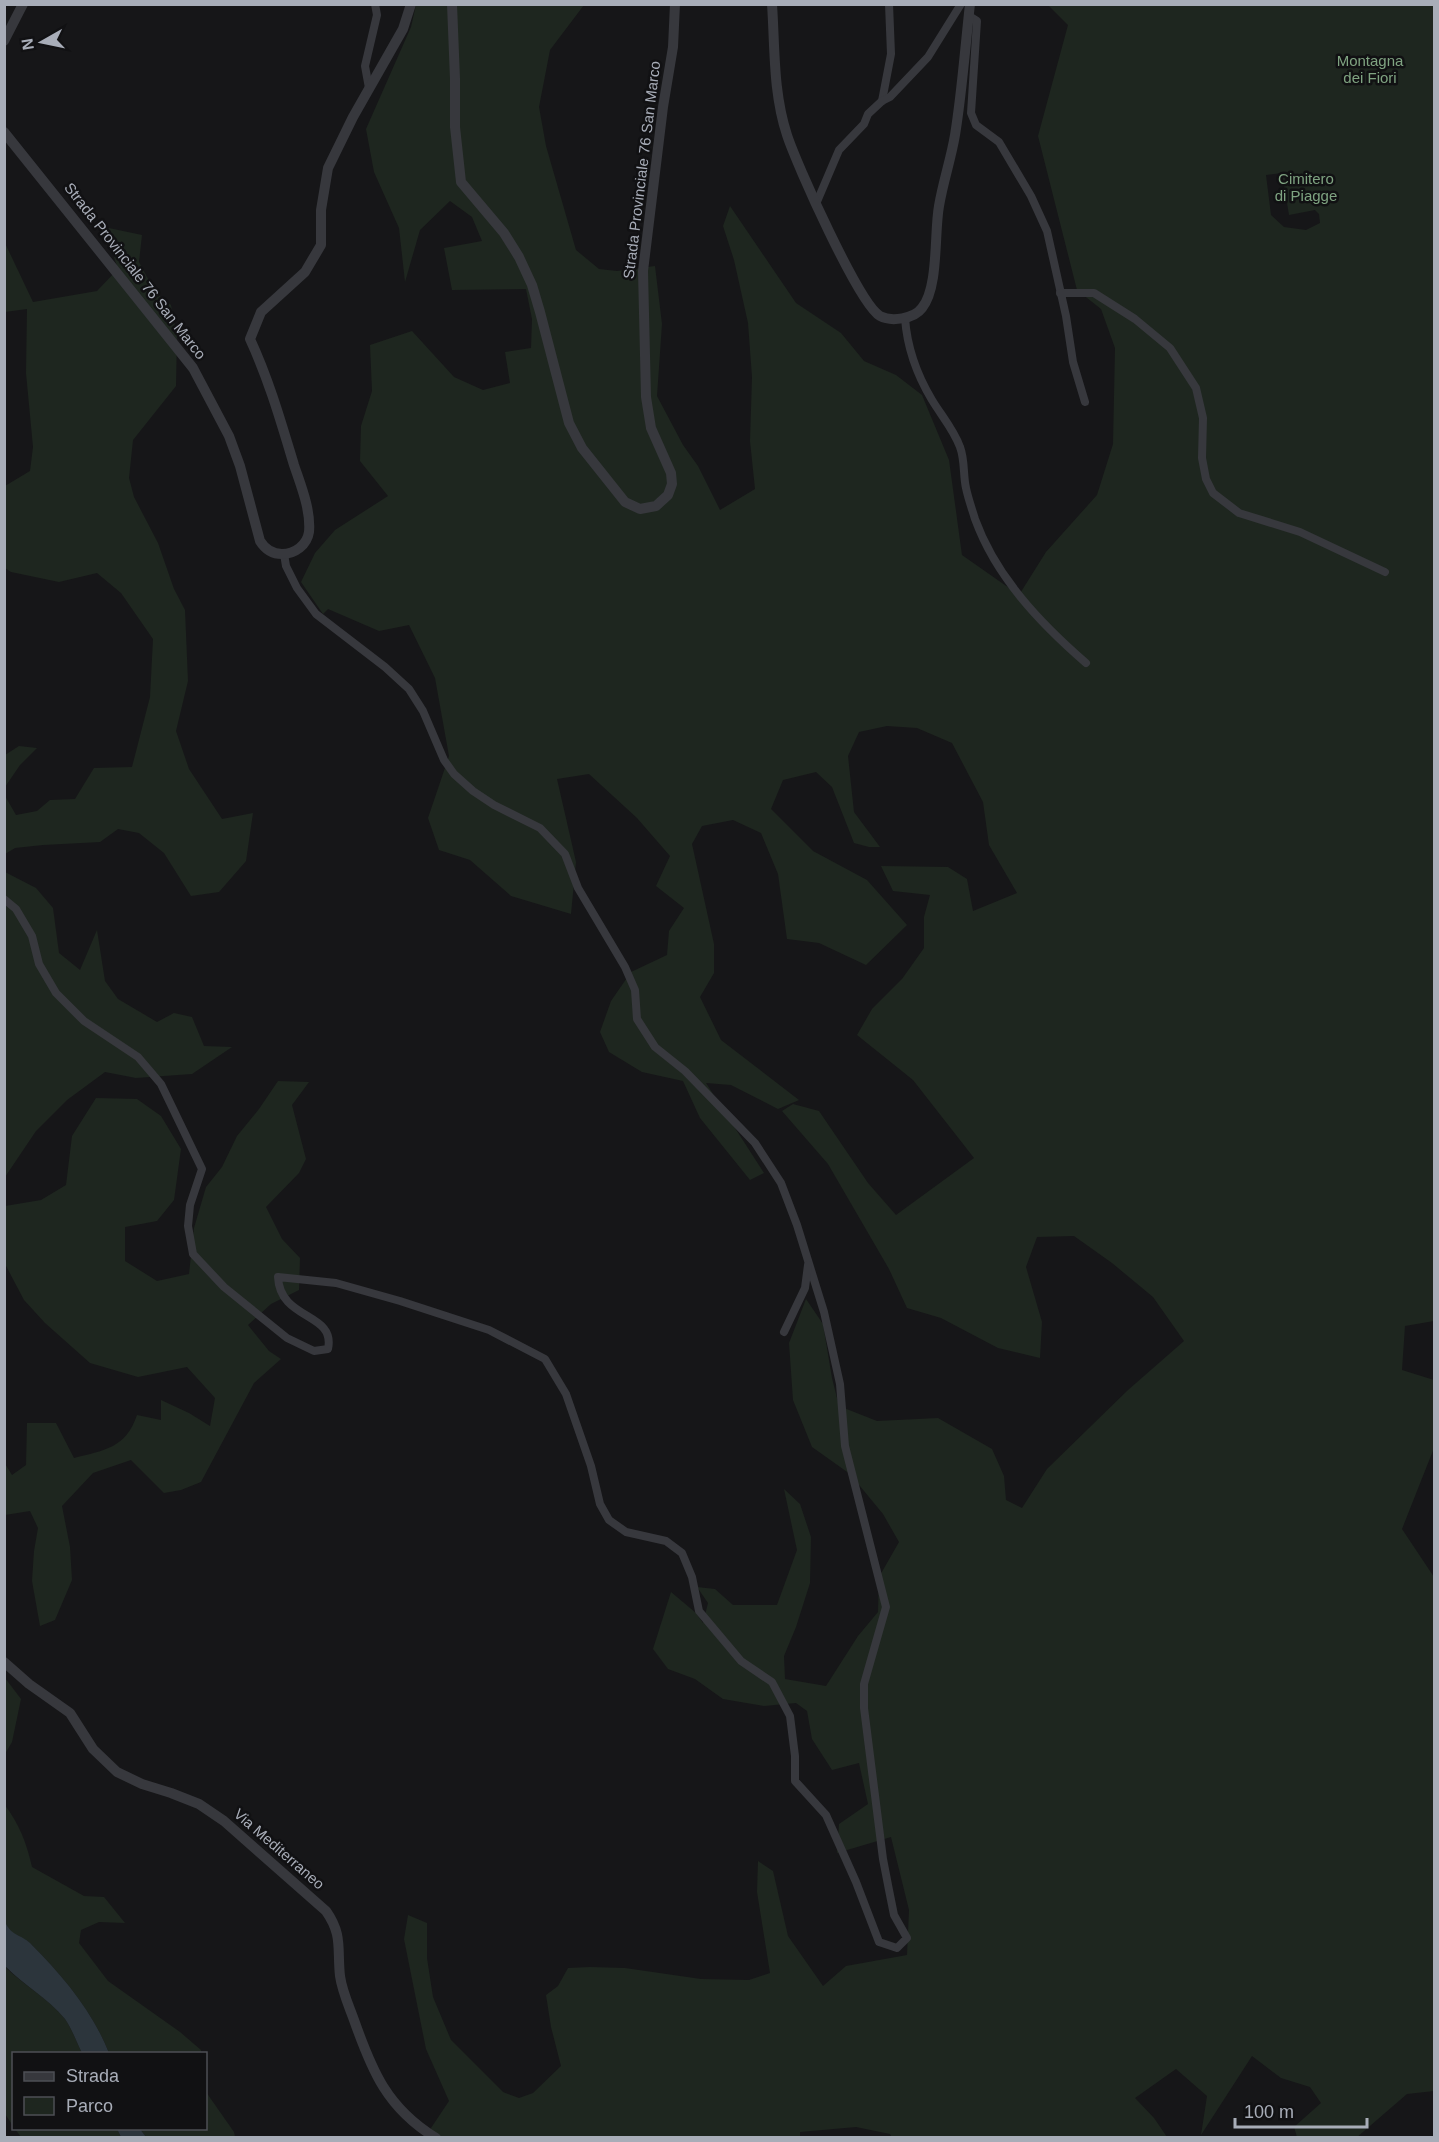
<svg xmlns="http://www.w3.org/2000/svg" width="1439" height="2142" font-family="Helvetica,sans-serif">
<rect width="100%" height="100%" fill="#161618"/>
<g fill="#1e261f" fill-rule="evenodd">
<path d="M 416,5 L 584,5 L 550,50 L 539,107 L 546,146 L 576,250 L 599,269 L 617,271 L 655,266 L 662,324 L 657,396 L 683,445 L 698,466 L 720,510 L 755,489 L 750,441 L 752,377 L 748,323 L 734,260 L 723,226 L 730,206 L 796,303 L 841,333 L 864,361 L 896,375 L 922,395 L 949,460 L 962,555 L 1019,595 L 1046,552 L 1097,495 L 1113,444 L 1115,348 L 1101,309 L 1077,290 L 1038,136 L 1068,25 L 1048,5 L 1434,5 L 1434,1321 L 1405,1326 L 1402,1370 L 1434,1380 L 1434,1448 L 1402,1529 L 1434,1577 L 1434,2091 L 1407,2094 L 1356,2138 L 1297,2137 L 1294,2127 L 1321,2103 L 1310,2087 L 1281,2078 L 1252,2056 L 1201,2135 L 1207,2096 L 1176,2069 L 1135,2098 L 1154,2118 L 1167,2137 L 892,2138 L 890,2134 L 856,2127 L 800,2132 L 800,2138 L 425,2137 L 449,2101 L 426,2049 L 404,1939 L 408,1915 L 427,1923 L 427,1958 L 433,1997 L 451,2040 L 503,2092 L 519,2098 L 533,2093 L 561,2066 L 551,2027 L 546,1995 L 558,1986 L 568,1968 L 590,1967 L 625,1968 L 701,1979 L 749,1980 L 770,1973 L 757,1892 L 758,1861 L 773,1871 L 788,1936 L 823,1986 L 846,1966 L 907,1955 L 909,1910 L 891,1837 L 837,1853 L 839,1824 L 868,1804 L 859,1763 L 832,1770 L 812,1739 L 807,1711 L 796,1703 L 764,1706 L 723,1699 L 695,1679 L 668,1669 L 653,1649 L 671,1592 L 696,1613 L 703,1623 L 708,1603 L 697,1587 L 715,1589 L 733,1605 L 777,1605 L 797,1550 L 784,1489 L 800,1504 L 811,1537 L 810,1583 L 796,1627 L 784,1656 L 785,1679 L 826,1686 L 858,1636 L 878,1612 L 879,1577 L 899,1542 L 883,1514 L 850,1474 L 812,1447 L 793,1400 L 789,1343 L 806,1299 L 823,1324 L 832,1378 L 839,1406 L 877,1421 L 938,1418 L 992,1449 L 1004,1476 L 1006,1500 L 1022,1508 L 1047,1469 L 1128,1390 L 1184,1341 L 1153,1297 L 1112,1263 L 1074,1236 L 1037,1237 L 1026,1267 L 1042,1322 L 1040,1358 L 998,1348 L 941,1318 L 907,1308 L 889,1269 L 828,1164 L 782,1111 L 793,1104 L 819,1111 L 868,1183 L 896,1215 L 974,1158 L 913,1080 L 857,1035 L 872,1009 L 902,979 L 924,948 L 924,917 L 930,895 L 893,891 L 881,866 L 948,867 L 967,879 L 973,911 L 1017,893 L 989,845 L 983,802 L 952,743 L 917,728 L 887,726 L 859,732 L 848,756 L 854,812 L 880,847 L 869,847 L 854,843 L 832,787 L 816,772 L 783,780 L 771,809 L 813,851 L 867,880 L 907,925 L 866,965 L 819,943 L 787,939 L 778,874 L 761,833 L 733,820 L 702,826 L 692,844 L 714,944 L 714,973 L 700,997 L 721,1040 L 799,1100 L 778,1109 L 731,1085 L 706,1083 L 764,1173 L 750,1180 L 700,1118 L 683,1081 L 642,1072 L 609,1052 L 600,1032 L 611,1001 L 631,972 L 667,955 L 669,931 L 684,908 L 656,886 L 670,856 L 637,818 L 589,774 L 557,779 L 576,862 L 571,914 L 511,896 L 470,860 L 439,850 L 428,818 L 449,756 L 435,678 L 409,625 L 379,631 L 328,609 L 323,614 L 301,582 L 315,553 L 335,530 L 388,496 L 360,461 L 361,426 L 372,391 L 370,345 L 412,331 L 454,377 L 483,390 L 510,383 L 505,352 L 531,348 L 532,319 L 526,289 L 452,290 L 444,248 L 482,241 L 472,217 L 450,201 L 420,230 L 405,282 L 399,228 L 374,172 L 366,129 L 411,27 ZM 1282,173 L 1289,215 L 1315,210 L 1319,214 L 1320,223 L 1306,230 L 1284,227 L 1271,215 L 1266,175 Z"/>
<path d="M 104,227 L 142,235 L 139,262 L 155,292 L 171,305 L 177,336 L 176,386 L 133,440 L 129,478 L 134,497 L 158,543 L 174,589 L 185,610 L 188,681 L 176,731 L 189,769 L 222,819 L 253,813 L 246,861 L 219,892 L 191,896 L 164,853 L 139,833 L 118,829 L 100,842 L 43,845 L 15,848 L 5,854 L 5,796 L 16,815 L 37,811 L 50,800 L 75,799 L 94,768 L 132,767 L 150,697 L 153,639 L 121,593 L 97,573 L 59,582 L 11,572 L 5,568 L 5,486 L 30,471 L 33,447 L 26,373 L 27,309 L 5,312 L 4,241 L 33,302 L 97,291 L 118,269 Z"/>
<path d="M 19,746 L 37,748 L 20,765 L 5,787 L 5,755 Z"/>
<path d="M 5,872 L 36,888 L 53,908 L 59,953 L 80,970 L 97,930 L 105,981 L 118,999 L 157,1022 L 174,1013 L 192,1017 L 204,1046 L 232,1047 L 192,1074 L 136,1078 L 105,1072 L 67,1100 L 36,1131 L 5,1177 Z"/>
<path d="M 278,1081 L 309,1082 L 292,1105 L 306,1159 L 299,1173 L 266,1207 L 282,1239 L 300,1258 L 299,1290 L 271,1304 L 248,1325 L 269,1351 L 281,1359 L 254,1383 L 201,1482 L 181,1490 L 164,1493 L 131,1460 L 93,1473 L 62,1506 L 70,1547 L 72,1580 L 55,1620 L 40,1626 L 32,1581 L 34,1551 L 38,1528 L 30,1511 L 5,1515 L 4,1462 L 12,1475 L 26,1465 L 27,1423 L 56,1423 L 74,1458 C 105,1450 126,1448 137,1415 L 161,1420 L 161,1400 L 189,1413 L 210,1426 L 215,1398 L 187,1367 L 138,1377 L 90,1363 L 45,1323 L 24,1300 L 5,1264 L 5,1206 L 41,1200 L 66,1185 L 72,1136 L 96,1098 L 137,1099 L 161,1116 L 181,1149 L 174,1200 L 157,1221 L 125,1227 L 125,1261 L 157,1281 L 189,1274 L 194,1228 L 206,1187 L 222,1167 L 237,1136 L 259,1109 Z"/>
<path d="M 5,1678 L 21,1699 L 12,1742 L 5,1754 Z"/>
<path d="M 4,1804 C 19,1823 27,1844 32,1867 L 84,1896 L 104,1897 L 125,1923 L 99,1922 L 81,1930 L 79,1943 L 108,1981 L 180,2032 L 201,2050 L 201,2053 L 109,2053 C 93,2012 63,1976 32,1945 C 21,1934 12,1937 4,1922 Z"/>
<path d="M 4,1966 C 23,1985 48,1998 65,2019 C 72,2029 77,2043 82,2053 L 14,2054 L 13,2126 L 5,2114 Z"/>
<path d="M 206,2092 L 234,2132 L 235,2137 L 146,2137 L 140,2129 L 206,2128 Z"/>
<path d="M 15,2129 L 117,2129 L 121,2137 L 21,2137 Z"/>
</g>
<g fill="#2c353c">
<path d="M 5,1922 C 12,1937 22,1934 32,1945 C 63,1976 93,2012 109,2053 L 82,2053 C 77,2043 72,2029 65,2019 C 48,1998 23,1985 5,1966 Z"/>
<path d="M 117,2129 L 140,2129 L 146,2137 L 121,2137 Z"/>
</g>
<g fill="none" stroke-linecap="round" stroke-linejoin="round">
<g stroke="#37383d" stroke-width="8">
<path d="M 969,16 L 977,21 L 971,113 L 976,125 L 999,142 L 1031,196 L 1047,231 L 1066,316 L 1073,362 L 1085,402"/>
<path d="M 369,88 L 365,66 L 377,15 L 375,4"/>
<path d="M 882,101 L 891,54 L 889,4"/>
<path d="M 816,204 L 839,150 L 864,124 L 868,114 L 882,101 L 890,97 L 928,57 L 961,4"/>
<path d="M 1060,293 L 1094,293 L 1135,319 L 1170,348 L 1196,388 L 1203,418 L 1202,458 L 1206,479 L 1213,493 L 1239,513 L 1300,532 L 1385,572"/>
<path d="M 905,318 C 907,347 917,375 932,400 C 941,415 954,430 960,447 C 965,460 963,475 966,488 C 968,498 972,509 975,519 C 996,577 1040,623 1086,663"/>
<path d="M 4,899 L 16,909 L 32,936 L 39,964 L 56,993 L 84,1021 L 138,1057 L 161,1084 L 202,1169 L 190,1205 L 188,1226 L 193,1254 L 224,1287 L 287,1338 L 314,1351 L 328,1349 C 336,1312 280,1321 278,1277 L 336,1283 L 400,1301 L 489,1330 L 545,1359 L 566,1394 L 591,1466 L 600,1504 L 609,1520 L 626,1532 L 666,1541 L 682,1553 L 692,1577 L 699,1611 L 741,1661 L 772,1682 L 790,1716 L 795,1756 L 795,1781 L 826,1815 L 856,1882 L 879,1942 L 897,1948 L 907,1938 L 894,1915 L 889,1890 L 883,1859 L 864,1708 L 864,1684 L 886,1607 L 845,1446 L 840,1384 L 824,1312 L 797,1225 L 781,1183 L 755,1143 L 685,1071 L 655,1047 L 637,1019 L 635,990 L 625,967 L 578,888 L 565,854 L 540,828 L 494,805 L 473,791 L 454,774 L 444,760 L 423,711 L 409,689 L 385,667 L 316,614 L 297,588 L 286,566 L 284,554"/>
<path d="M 784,1332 L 805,1288 L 808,1265"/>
</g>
<g stroke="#37383d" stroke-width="10">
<path d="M 452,4 L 455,79 L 455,127 L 461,182 L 504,233 L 519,257 L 532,285 L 540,312 L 569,423 L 582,448 L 625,502 L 640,509 L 656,506 L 668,495 L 672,484 L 671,473 L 651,428 L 646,397 L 643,271 L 663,107 L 673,47 L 675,4"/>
<path d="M 772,4 C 775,48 773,93 787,135 C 796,163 859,304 880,316 C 891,322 914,319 922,308 C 939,287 934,233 939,206 C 943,182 951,159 955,135 C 962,92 965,48 970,4"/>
<path d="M 4,41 L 23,4"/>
<path d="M 4,132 L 193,368 L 229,436 L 240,466 L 260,541 C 265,549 273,554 282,554 C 295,554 307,545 309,532 C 311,510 301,486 294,465 C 281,422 269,380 250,339 L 261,312 L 305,272 L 321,245 L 321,210 L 328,168 L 353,117 L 403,29 L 411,4"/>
<path d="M 4,1662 L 29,1684 L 70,1713 L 93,1749 L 117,1772 L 142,1784 L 171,1793 L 199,1804 L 224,1821 L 326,1911 C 343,1935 337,1949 340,1976 C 342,1991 349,2006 354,2020 C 372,2071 387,2108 436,2138"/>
</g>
</g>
<g text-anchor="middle" stroke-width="5" stroke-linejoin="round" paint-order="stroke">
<g font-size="15" fill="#7fa381" stroke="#111113">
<text x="1370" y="66">Montagna<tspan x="1370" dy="17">dei Fiori</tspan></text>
<text x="1306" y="184">Cimitero<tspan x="1306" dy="17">di Piagge</tspan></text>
</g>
<g font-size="15" fill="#a8adb8" stroke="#111113">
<text transform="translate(642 170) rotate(-83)" y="5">Strada Provinciale 76 San Marco</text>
<text transform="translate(135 271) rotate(52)" y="5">Strada Provinciale 76 San Marco</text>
<text transform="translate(279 1849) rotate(41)" y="5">Via Mediterraneo</text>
</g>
</g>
<rect width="1439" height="2142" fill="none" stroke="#a8adb8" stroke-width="12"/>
<rect x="12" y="2052" width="195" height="78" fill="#111113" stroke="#4d4f55" stroke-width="1.5"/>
<rect x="24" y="2072" width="30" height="9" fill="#37383d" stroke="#4d4f55" stroke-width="1.5"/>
<text x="66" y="2082" font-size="18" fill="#a8adb8">Strada</text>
<rect x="24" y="2097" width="30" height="18" fill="#1e261f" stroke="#4d4f55" stroke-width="1.5"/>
<text x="66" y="2112" font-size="18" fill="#a8adb8">Parco</text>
<g transform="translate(42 42) rotate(261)" stroke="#111113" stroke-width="4.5" paint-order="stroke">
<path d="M0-4.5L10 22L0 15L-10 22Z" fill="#a8adb8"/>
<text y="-9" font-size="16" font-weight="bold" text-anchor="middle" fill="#a8adb8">N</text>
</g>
<path d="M1235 2118v9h132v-9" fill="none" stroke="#a8adb8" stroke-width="3"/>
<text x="1244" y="2118" font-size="18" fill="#a8adb8" stroke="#111113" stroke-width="4.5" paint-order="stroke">100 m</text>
</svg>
